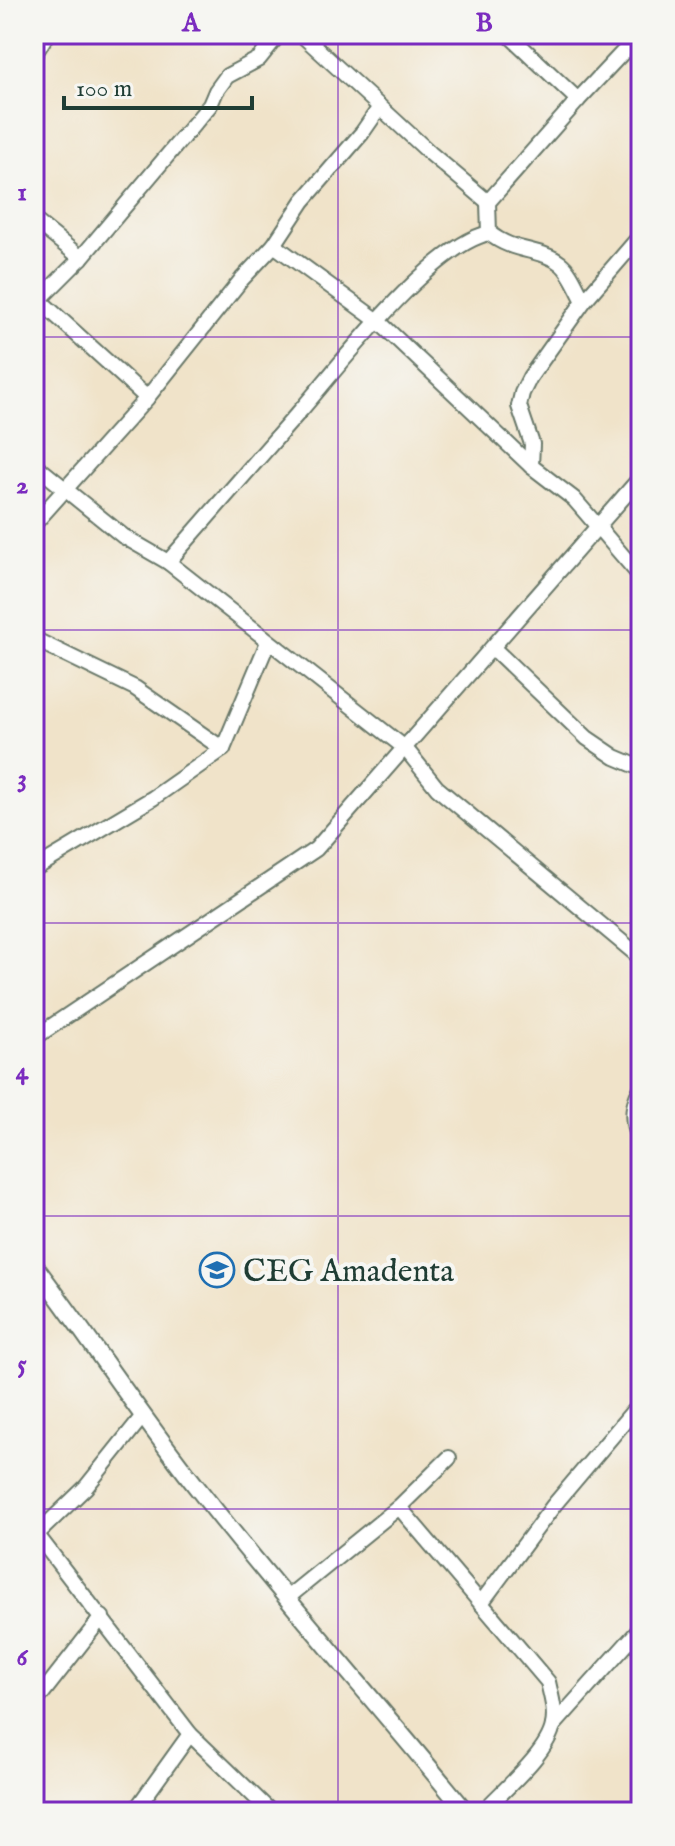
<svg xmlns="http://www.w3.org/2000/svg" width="675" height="1846" font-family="'IM FELL English',serif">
<rect width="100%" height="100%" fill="#f6f6f2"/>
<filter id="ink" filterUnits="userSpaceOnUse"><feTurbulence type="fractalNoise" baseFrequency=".0125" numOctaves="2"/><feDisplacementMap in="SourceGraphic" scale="16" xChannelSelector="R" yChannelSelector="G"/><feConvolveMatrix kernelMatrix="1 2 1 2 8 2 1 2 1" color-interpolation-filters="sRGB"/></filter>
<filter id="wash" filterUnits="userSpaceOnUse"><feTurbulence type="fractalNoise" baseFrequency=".006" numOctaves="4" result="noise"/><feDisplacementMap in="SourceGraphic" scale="32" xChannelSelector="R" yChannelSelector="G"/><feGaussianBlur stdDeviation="1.8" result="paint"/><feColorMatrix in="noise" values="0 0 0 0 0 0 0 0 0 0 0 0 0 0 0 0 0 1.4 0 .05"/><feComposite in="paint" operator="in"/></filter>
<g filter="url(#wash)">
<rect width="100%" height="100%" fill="#f0e3c9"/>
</g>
<g filter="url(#ink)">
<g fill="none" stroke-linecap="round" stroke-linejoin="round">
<g stroke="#687768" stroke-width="18">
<g id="minor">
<path d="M 301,34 L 430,153 L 488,202"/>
<path d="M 508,34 L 578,100 L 488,202 L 489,233 C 513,253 541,248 560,263 C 571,271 577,289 584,301"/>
<path d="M 34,55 L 47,34"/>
<path d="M 578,100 L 640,34"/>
<path d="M 34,220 L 81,258"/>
<path d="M 641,235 L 584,301 L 530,377 L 522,393 L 519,406 L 532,444 L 531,466 L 574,499 L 641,577"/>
<path d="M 274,245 L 378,321 L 531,466"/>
<path d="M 38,299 L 147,398"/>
<path d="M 34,305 L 81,258 L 210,105 L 216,91 L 227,76 L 259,59 L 279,34"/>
<path d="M 34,464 L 123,536 L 168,562 L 405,748 L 437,788 L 641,958"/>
<path d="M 34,524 L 147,398 L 242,279 L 274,245 L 303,201 L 362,133 L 380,107"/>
<path d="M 168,562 C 212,512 256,461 300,411 C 340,365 431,246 489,233"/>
<path d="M 34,639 L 135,688 L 223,749"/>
<path d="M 494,649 L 587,738 L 615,757 L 641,768"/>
<path d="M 34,869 L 153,798 L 223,749 L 268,642"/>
<path d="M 34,1038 L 316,849 L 641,477"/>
<path d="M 641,1088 C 631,1106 631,1125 641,1143"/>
<path d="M 399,1507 L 548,1682 C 551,1696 556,1711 553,1725 C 548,1753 502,1791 483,1812"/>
<path d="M 34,1531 L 190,1734 L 271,1812"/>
<path d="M 36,1535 L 86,1487 L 142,1417"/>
<path d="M 287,1598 L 399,1507 L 449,1458"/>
<path d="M 481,1603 L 554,1505 L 641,1402"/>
<path d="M 34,1704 L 102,1617"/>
<path d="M 553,1726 L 641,1628"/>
<path d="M 134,1812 L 190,1734"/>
</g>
</g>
<g stroke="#687768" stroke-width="20">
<path id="tertiary" d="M 34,1265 C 90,1339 141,1417 199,1490 C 285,1600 378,1704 466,1812"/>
</g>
<use href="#minor" stroke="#fff" stroke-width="14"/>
<use href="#tertiary" stroke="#fff" stroke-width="16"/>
</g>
</g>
<path fill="none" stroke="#7b2cbf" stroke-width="2" stroke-opacity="0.55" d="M 338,34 L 338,1812M 34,337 L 641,337M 34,630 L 641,630M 34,923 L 641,923M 34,1216 L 641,1216M 34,1509 L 641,1509"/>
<defs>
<g id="school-ring" transform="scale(1.8)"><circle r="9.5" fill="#f6f6f2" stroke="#1f6fb2" stroke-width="1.5"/><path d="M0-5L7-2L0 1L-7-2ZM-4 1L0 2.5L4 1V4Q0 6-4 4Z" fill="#1f6fb2"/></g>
</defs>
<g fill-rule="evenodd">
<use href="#school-ring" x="217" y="1270"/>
</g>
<g text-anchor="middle" stroke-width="8" stroke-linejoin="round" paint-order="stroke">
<g font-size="32" fill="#1f3d34" stroke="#f6f6f2" text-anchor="start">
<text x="243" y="1281">CEG Amadenta</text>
</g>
</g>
<rect width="675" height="1846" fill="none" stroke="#f6f6f2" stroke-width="88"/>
<path d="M64 96v12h188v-12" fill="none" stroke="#1f3d34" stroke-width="4"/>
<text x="76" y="96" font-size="24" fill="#1f3d34" stroke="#f6f6f2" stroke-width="6" paint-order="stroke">100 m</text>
<rect x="44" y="44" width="587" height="1758" fill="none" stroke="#7b2cbf" stroke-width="3"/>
<g font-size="26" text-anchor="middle" font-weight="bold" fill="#7b2cbf">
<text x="191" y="31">A</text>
<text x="484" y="31">B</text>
<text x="22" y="200">1</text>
<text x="22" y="493">2</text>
<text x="22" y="786">3</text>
<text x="22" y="1079">4</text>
<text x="22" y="1372">5</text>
<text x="22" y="1665">6</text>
</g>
</svg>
